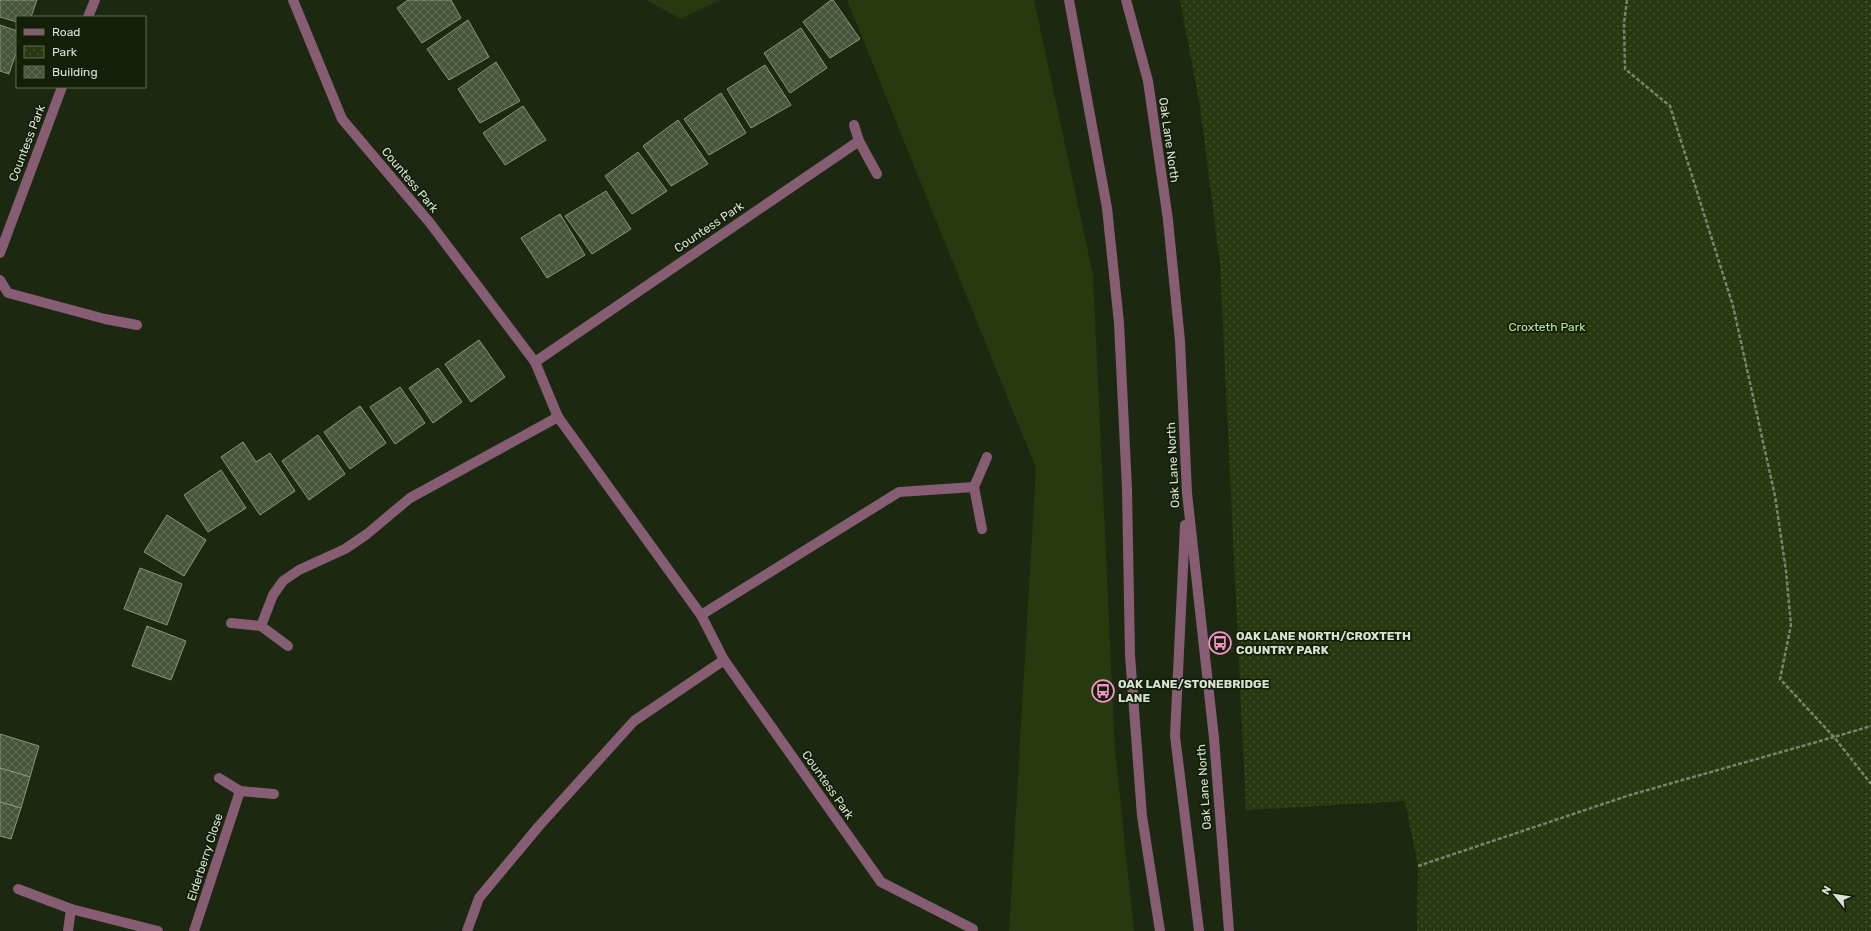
<svg xmlns="http://www.w3.org/2000/svg" width="1871" height="931" font-family="Rubik,sans-serif">
<defs>
<pattern id="park-dots" width="8" height="8" patternUnits="userSpaceOnUse"><rect width="8" height="8" fill="#26390f"/><path d="M2 2h.1M6 6h.1" fill="none" stroke="#455531" stroke-width="1.8" stroke-linecap="round"/></pattern>
<pattern id="building-cross-hatch" width="8" height="8" patternUnits="userSpaceOnUse"><rect width="8" height="8" fill="#47553b"/><path d="M0 0l8 8M0 8l8-8" fill="none" stroke="#616d56"/></pattern>
</defs>
<rect width="100%" height="100%" fill="#1c2910"/>
<g fill="#26390f">
<path d="M 646,0 L 720,0 L 681,19 Z"/>
<path d="M 847,0 L 1034,0 L 1093,275 L 1115,750 L 1134,931 L 1009,931 L 1036,468 Z"/>
</g>
<path fill="url(#park-dots)" d="M 1180,0 L 1871,0 L 1871,931 L 1417,931 L 1418,866 L 1405,801 L 1246,810 L 1220,263 L 1200,106 Z"/>
<g fill="url(#building-cross-hatch)" stroke="#87977a">
<path d="M 0,0 L 37,0 L 31,17 L 17,17 L 17,22 L 0,17 Z"/>
<path d="M 408,0 L 451,0 L 461,18 L 422,43 L 397,8 Z"/>
<path d="M 831,0 L 833,0 L 860,39 L 830,58 L 803,22 Z"/>
<path d="M 468,20 L 489,57 L 449,80 L 427,49 Z"/>
<path d="M 0,25 L 17,31 L 17,50 L 9,74 L 0,71 Z"/>
<path d="M 801,28 L 827,68 L 790,93 L 764,53 Z"/>
<path d="M 496,62 L 520,101 L 480,123 L 458,89 Z"/>
<path d="M 765,65 L 791,105 L 751,128 L 727,89 Z"/>
<path d="M 721,93 L 746,133 L 709,155 L 684,119 Z"/>
<path d="M 523,106 L 546,140 L 505,165 L 483,133 Z"/>
<path d="M 678,120 L 708,164 L 671,186 L 643,146 Z"/>
<path d="M 638,152 L 667,191 L 632,214 L 605,176 Z"/>
<path d="M 606,191 L 631,229 L 592,254 L 565,216 Z"/>
<path d="M 560,214 L 585,255 L 547,278 L 521,238 Z"/>
<path d="M 479,340 L 505,377 L 471,402 L 445,364 Z"/>
<path d="M 438,368 L 462,402 L 433,423 L 409,388 Z"/>
<path d="M 400,387 L 425,423 L 395,444 L 370,407 Z"/>
<path d="M 360,406 L 386,443 L 350,469 L 324,432 Z"/>
<path d="M 318,435 L 345,474 L 309,500 L 282,461 Z"/>
<path d="M 243,442 L 256,462 L 270,453 L 295,491 L 260,515 L 221,457 Z"/>
<path d="M 221,470 L 246,508 L 208,532 L 184,495 Z"/>
<path d="M 167,515 L 206,540 L 184,576 L 144,552 Z"/>
<path d="M 140,568 L 182,584 L 167,625 L 124,609 Z"/>
<path d="M 147,626 L 186,641 L 171,680 L 132,666 Z"/>
<path d="M 0,734 L 39,746 L 30,777 L 0,768 Z"/>
<path d="M 0,768 L 30,777 L 21,808 L 0,802 Z"/>
<path d="M 0,802 L 21,808 L 11,839 L 0,836 Z"/>
</g>
<g fill="none" stroke-linecap="round" stroke-linejoin="round">
<g stroke="#798470" stroke-width="2.5" stroke-dasharray="4 2" stroke-linecap="butt">
<path d="M 1627,0 L 1624,23 L 1625,69 L 1670,106 L 1733,306 L 1775,496 L 1786,571 L 1791,625 L 1780,679 L 1834,737 L 1871,726"/>
<path d="M 1418,866 L 1630,795 L 1834,737 L 1871,784"/>
</g>
<g stroke="#875d74" stroke-width="10">
<path d="M 293,0 L 342,119 L 430,223 L 535,362 L 558,417 L 701,615 L 724,660 L 881,882 L 973,929"/>
<path d="M 1069,0 L 1107,208 L 1119,323 L 1127,489 L 1130,655 L 1142,816 L 1160,931"/>
<path d="M 1126,0 L 1148,81 L 1168,220 L 1180,341 L 1187,493 L 1214,738 L 1229,931"/>
<path d="M 88,17 L 95,0"/>
<path d="M 854,125 L 859,141 L 877,174"/>
<path d="M 0,253 L 62,87"/>
<path d="M 0,280 L 8,293 L 105,319 L 137,325"/>
<path d="M 535,362 L 859,141"/>
<path d="M 1185,525 L 1175,736 L 1199,931"/>
<path d="M 982,529 L 974,487 L 987,457"/>
<path d="M 701,615 L 899,492 L 974,487"/>
<path d="M 231,623 L 261,626 L 288,646"/>
<path d="M 261,626 L 273,595 L 283,581 L 299,570 L 345,549 L 367,534 L 410,498 L 558,417"/>
<path d="M 219,778 L 240,791 L 274,794"/>
<path d="M 18,889 L 71,909 L 158,931"/>
<path d="M 68,931 L 71,909"/>
<path d="M 194,931 L 240,791"/>
<path d="M 467,931 L 479,898 L 539,826 L 634,721 L 724,660"/>
</g>
</g>
<defs>
<g id="bus-ring" transform="scale(1.15)"><circle r="9.5" fill="#131f07" stroke="#f890cc" stroke-width="1.5"/><path d="M-5-6H5V4H4V6H2V4H-2V6H-4V4H-5ZM-3.5-4V0h7V-4ZM-3.5 1.2v1.5H-2V1.2ZM2 1.2v1.5H3.5V1.2Z" fill="#f890cc"/></g>
</defs>
<g fill-rule="evenodd">
<use href="#bus-ring" x="1220" y="643"/>
<use href="#bus-ring" x="1103" y="691"/>
</g>
<g text-anchor="middle" stroke-width="3.5" stroke-linejoin="round" paint-order="stroke">
<g font-size="12" fill="#dae2d3" stroke="#131f07">
<text transform="translate(1169 140) rotate(82)" y="4">Oak Lane North</text>
<text transform="translate(27 143) rotate(-69)" y="4">Countess Park</text>
<text transform="translate(410 180) rotate(50)" y="4">Countess Park</text>
<text transform="translate(709 227) rotate(-34)" y="4">Countess Park</text>
<text transform="translate(1173 465) rotate(-93)" y="4">Oak Lane North</text>
<text transform="translate(828 785) rotate(55)" y="4">Countess Park</text>
<text transform="translate(1204 787) rotate(-94)" y="4">Oak Lane North</text>
<text transform="translate(205 857) rotate(-72)" y="4">Elderberry Close</text>
</g>
<g font-size="12" fill="#bce598" stroke="#131f07">
<text x="1547" y="331">Croxteth Park</text>
</g>
<g font-size="12" font-weight="bold" fill="#dae2d3" stroke="#131f07" text-anchor="start">
<text x="1236" y="640">OAK LANE NORTH/CROXTETH<tspan x="1236" dy="14">COUNTRY PARK</tspan></text>
<text x="1118" y="688">OAK LANE/STONEBRIDGE<tspan x="1118" dy="14">LANE</tspan></text>
</g>
</g>
<rect x="16" y="16" width="130" height="72" fill="#131f07" stroke="#636d59"/>
<rect x="24" y="29" width="20" height="6" fill="#875d74" stroke="#636d59"/>
<text x="52" y="36" font-size="12" fill="#dae2d3">Road</text>
<rect x="24" y="46" width="20" height="12" fill="url(#park-dots)" stroke="#636d59"/>
<text x="52" y="56" font-size="12" fill="#dae2d3">Park</text>
<rect x="24" y="66" width="20" height="12" fill="url(#building-cross-hatch)" stroke="#636d59"/>
<text x="52" y="76" font-size="12" fill="#dae2d3">Building</text>
<g transform="translate(1835 895) rotate(300)" stroke="#131f07" stroke-width="3" paint-order="stroke">
<path d="M0-3L7 15L0 10L-7 15Z" fill="#dae2d3"/>
<text y="-6" font-size="11" font-weight="bold" text-anchor="middle" fill="#dae2d3">N</text>
</g>
</svg>
